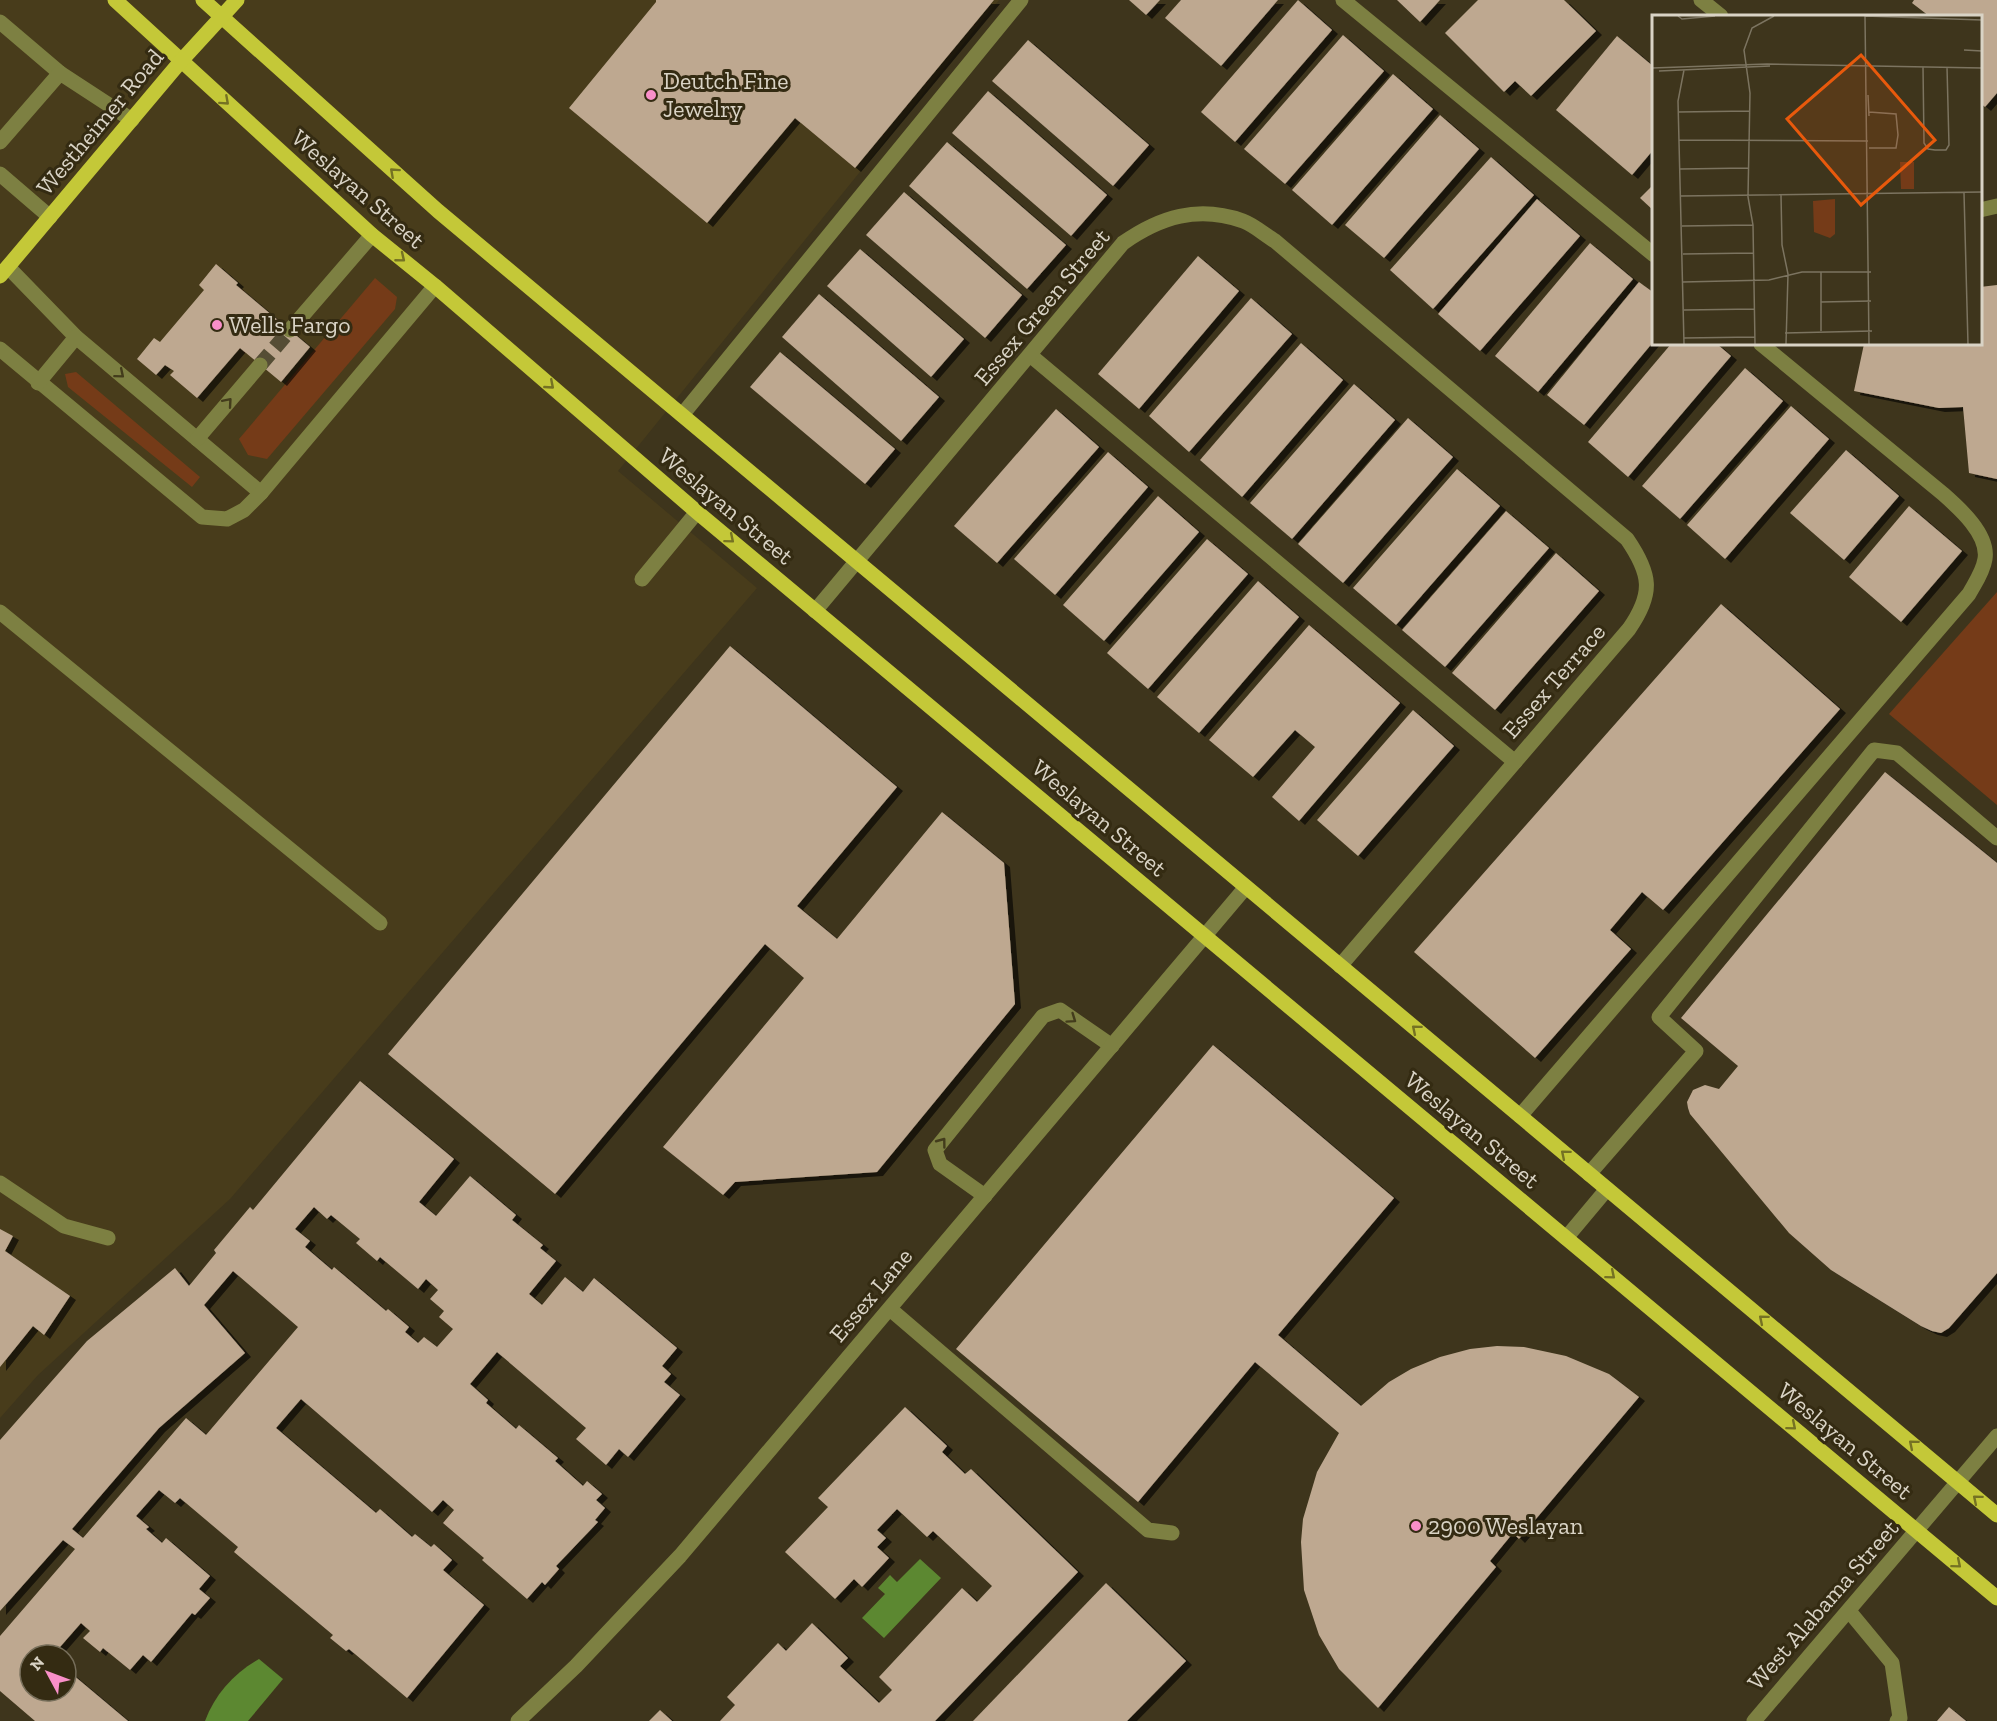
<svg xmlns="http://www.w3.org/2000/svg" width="1997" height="1721" font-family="'Zilla Slab',serif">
<defs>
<filter id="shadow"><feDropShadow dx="6" dy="4" stdDeviation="0" flood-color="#0009"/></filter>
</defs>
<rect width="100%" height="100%" fill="#3e351c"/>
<path fill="#483c1b" d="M 0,0 L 999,0 L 618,471 L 757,588 L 230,1199 L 38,1375 L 0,1418 Z"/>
<g fill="#753b18">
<path d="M 375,278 L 397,297 L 395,309 L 267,459 L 248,455 L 239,439 Z"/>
<path d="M 76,372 L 200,477 L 192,487 L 68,387 L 65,374 Z"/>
<path d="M 1997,592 L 1997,805 L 1889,714 Z"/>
</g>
<g fill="#5c8831">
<path d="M 920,1559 L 941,1578 L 884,1638 L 862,1618 L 885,1594 L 878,1588 L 890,1575 L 897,1582 Z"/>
<path d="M 259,1659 L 283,1679 L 248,1721 L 205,1721 C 215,1694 234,1673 259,1659 Z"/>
</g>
<g fill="#bea890" fill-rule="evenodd" filter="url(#shadow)">
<path d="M 656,0 L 994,0 L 855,168 L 795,118 L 707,223 L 569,108 L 656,2 Z"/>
<path d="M 1129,0 L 1160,0 L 1146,15 Z"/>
<path d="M 1181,0 L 1278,0 L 1221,66 L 1165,18 Z"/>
<path d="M 1298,0 L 1332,30 L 1235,142 L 1201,112 Z"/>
<path d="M 1397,0 L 1440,0 L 1420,22 Z"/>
<path d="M 1478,0 L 1564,0 L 1596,31 L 1531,96 L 1515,81 L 1504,92 L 1445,33 Z"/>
<path d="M 1914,0 L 1997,0 L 1997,93 L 1985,107 L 1980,103 L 1980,16 L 1929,16 L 1912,3 Z"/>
<path d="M 1343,35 L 1384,71 L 1285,184 L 1244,149 Z"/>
<path d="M 1617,36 L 1654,67 L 1654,149 L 1632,175 L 1556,110 Z"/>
<path d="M 1028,40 L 1149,145 L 1113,186 L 992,81 Z"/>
<path d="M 1393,74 L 1433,109 L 1332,225 L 1292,190 Z"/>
<path d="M 988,91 L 1107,195 L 1071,236 L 952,133 Z"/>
<path d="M 1440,115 L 1479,149 L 1384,258 L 1345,225 Z"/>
<path d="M 947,142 L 1066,245 L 1027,289 L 909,186 Z"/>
<path d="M 1491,157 L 1534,195 L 1433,309 L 1390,270 Z"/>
<path d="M 1654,184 L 1654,211 L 1640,198 Z"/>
<path d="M 904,192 L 1022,295 L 985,338 L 866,235 Z"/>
<path d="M 1537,199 L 1580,236 L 1480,351 L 1438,314 Z"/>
<path d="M 1590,243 L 1633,279 L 1538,392 L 1495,356 Z"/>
<path d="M 860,249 L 964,339 L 931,377 L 827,286 Z"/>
<path d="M 1198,256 L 1239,291 L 1139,409 L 1098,374 Z"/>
<path d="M 216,264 L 238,283 L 236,285 L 310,347 L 281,382 L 240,348 L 197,398 L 170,375 L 174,371 L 165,365 L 156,375 L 137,359 L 154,338 L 160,342 L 204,290 L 199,285 Z"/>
<path d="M 1639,282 L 1654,293 L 1654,341 L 1584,425 L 1547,395 Z"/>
<path d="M 1997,285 L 1997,479 L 1969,473 L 1963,407 L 1939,408 L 1854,391 L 1864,344 L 1980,344 L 1980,287 Z"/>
<path d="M 819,294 L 939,397 L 901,441 L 782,337 Z"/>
<path d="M 1251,298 L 1292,334 L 1189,452 L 1149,416 Z"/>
<path d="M 1301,343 L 1343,380 L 1242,497 L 1200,460 Z"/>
<path d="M 1671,344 L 1717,344 L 1731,356 L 1628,477 L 1588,442 Z"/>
<path d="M 780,352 L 895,449 L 865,484 L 750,387 Z"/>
<path d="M 1745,368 L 1783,401 L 1680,519 L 1642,486 Z"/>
<path d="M 1354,384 L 1395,420 L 1292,539 L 1250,503 Z"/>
<path d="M 1791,406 L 1829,439 L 1725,559 L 1687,525 Z"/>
<path d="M 1056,409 L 1099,447 L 997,563 L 954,526 Z"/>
<path d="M 1408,418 L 1453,457 L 1343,583 L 1298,544 Z"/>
<path d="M 1846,450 L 1899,496 L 1844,560 L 1790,513 Z"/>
<path d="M 1108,452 L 1148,487 L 1055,595 L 1014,559 Z"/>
<path d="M 1457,469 L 1500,506 L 1396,625 L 1353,588 Z"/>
<path d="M 1158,496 L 1199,532 L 1104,641 L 1063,605 Z"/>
<path d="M 1909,506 L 1962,551 L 1901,622 L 1849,577 Z"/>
<path d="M 1506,511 L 1549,548 L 1445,667 L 1402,630 Z"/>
<path d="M 1207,539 L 1248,574 L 1148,689 L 1107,653 Z"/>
<path d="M 1556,553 L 1599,591 L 1495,710 L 1452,673 Z"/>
<path d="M 1258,581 L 1299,617 L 1199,733 L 1157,697 Z"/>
<path d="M 1721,604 L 1840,709 L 1663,910 L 1642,892 L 1610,930 L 1631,949 L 1535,1058 L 1414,952 Z"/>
<path d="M 1309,625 L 1400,703 L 1299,821 L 1272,797 L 1315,747 L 1295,730 L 1253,777 L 1209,740 Z"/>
<path d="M 730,646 L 897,787 L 797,906 L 837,939 L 942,812 L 1004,863 L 1015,1004 L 877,1172 L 735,1182 L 723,1195 L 663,1147 L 804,978 L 765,944 L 555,1194 L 388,1054 Z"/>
<path d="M 1413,710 L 1454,746 L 1358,856 L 1317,820 Z"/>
<path d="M 1885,772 L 1997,863 L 1997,1273 L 1949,1328 L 1941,1333 L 1932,1331 L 1921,1326 L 1831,1270 L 1789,1233 L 1690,1114 L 1688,1108 L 1687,1102 L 1693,1090 L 1705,1085 L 1719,1089 L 1738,1066 L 1681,1018 Z"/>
<path d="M 1213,1045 L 1394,1198 L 1278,1335 L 1361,1406 L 1389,1382 L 1411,1369 L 1440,1357 L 1470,1349 L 1497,1346 L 1524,1347 L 1566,1356 L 1609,1374 L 1639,1397 L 1519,1539 L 1513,1533 L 1490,1561 L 1496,1567 L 1378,1708 L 1339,1669 L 1319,1635 L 1304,1590 L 1301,1542 L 1303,1519 L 1317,1472 L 1339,1433 L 1255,1362 L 1138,1502 L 956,1349 Z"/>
<path d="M 360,1081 L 454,1159 L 419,1202 L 436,1216 L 470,1176 L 516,1215 L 512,1220 L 543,1245 L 540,1248 L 556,1261 L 529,1294 L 542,1305 L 565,1277 L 583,1292 L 594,1278 L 677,1348 L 662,1366 L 671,1374 L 664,1382 L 680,1395 L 628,1457 L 619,1449 L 606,1465 L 576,1439 L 586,1428 L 497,1352 L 470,1384 L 488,1400 L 486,1403 L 516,1429 L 519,1425 L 558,1458 L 555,1461 L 583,1486 L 587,1481 L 602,1494 L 596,1500 L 605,1508 L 595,1520 L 598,1522 L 556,1566 L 559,1569 L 545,1585 L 542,1582 L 527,1599 L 482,1560 L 484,1558 L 443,1523 L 454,1510 L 443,1500 L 432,1512 L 301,1399 L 276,1428 L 376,1513 L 380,1509 L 412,1537 L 415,1534 L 431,1547 L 434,1544 L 452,1560 L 443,1570 L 484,1605 L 407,1698 L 349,1649 L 346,1651 L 330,1638 L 333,1635 L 234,1552 L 238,1547 L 180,1498 L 175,1503 L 159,1490 L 136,1516 L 149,1527 L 146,1529 L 162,1543 L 166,1538 L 210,1576 L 199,1589 L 210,1598 L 195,1615 L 192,1613 L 151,1662 L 143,1655 L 130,1670 L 103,1648 L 100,1652 L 83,1638 L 90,1631 L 81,1623 L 53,1655 L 30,1655 L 30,1691 L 66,1691 L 66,1669 L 128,1721 L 35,1721 L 0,1691 L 0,1636 L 75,1549 L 63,1540 L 0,1611 L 0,1440 L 87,1341 L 175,1268 L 189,1286 L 216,1253 L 214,1250 L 250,1207 L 253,1210 ZM 314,1207 L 327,1219 L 331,1215 L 360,1239 L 356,1243 L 377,1261 L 380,1257 L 418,1289 L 426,1279 L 438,1290 L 430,1299 L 444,1311 L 439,1317 L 453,1329 L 437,1347 L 424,1337 L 418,1343 L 405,1332 L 409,1327 L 388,1309 L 386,1311 L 334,1267 L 332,1270 L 305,1247 L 310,1241 L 295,1229 ZM 233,1271 L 298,1327 L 206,1435 L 186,1418 L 83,1538 L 72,1529 L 159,1428 L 245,1353 L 204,1305 Z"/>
<path d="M 0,1229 L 13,1236 L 5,1251 L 70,1296 L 44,1335 L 33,1326 L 0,1367 Z"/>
<path d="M 905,1407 L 947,1446 L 942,1452 L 965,1474 L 971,1469 L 1078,1572 L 935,1721 L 720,1721 L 735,1705 L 727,1697 L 778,1643 L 786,1651 L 812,1623 L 848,1658 L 840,1666 L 879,1703 L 892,1690 L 879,1677 L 962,1588 L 977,1602 L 992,1586 L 933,1531 L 927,1537 L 897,1509 L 877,1530 L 886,1538 L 877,1547 L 889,1558 L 862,1587 L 854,1579 L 835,1599 L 785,1552 L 828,1507 L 818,1498 Z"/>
<path d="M 1106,1583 L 1186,1661 L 1127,1721 L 973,1721 Z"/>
<path d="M 1949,1707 L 1966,1721 L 1937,1721 Z"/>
<path d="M 660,1710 L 672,1721 L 649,1721 Z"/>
</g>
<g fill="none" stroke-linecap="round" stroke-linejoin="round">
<path stroke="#554d35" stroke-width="15" stroke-dasharray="15 8" stroke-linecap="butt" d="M 260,365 L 290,330"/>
<g stroke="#7d8042" stroke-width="15">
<path d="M 1343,0 L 1654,255"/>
<path d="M 1701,0 L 1721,16"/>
<path d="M 0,22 L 60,73"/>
<path d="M 0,142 L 60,73 L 132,120"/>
<path d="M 0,174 L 50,217"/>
<path d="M 1980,210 L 1997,206"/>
<path d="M 8,267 L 76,337 L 261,493"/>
<path d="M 290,330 L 372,235"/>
<path d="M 0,349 L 202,517 L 227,519 L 244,510 L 261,493 L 435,286"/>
<path d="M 1030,355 L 1515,762"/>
<path d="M 38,383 L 76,337"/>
<path d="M 682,415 L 1021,0"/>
<path d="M 197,439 L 260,365"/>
<path d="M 642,579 L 697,512"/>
<path d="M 815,611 L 1123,243 C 1160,217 1198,205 1243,221 C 1254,225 1265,235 1275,241 L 1627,539 C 1651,574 1654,593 1629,629 L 1340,966"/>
<path d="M 0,612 L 380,923"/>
<path d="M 1520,1116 L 1969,594 C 1975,583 1983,572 1985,559 C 1989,534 1959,508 1942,493 L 1761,344"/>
<path d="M 1589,1174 L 1696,1051 L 1659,1017 L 1874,750 L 1897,753 L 1997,838"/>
<path d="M 0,1183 L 64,1226 L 108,1238"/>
<path d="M 985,1196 L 940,1164 L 935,1150 L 1043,1016 L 1060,1010 L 1112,1046"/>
<path d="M 1566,1238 L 1607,1189"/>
<path d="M 890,1309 L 1148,1530 L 1172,1533"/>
<path d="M 1849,1611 L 1892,1663 L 1900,1718 L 1897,1721"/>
<path d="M 518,1721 L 576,1666 L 680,1556 L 1246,887"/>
<path d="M 1754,1721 L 1997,1436"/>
</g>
<g stroke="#c4c838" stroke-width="15">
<path d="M 115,0 L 372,235 L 435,286 L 697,512 L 1997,1598"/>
<path d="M 203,0 L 438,211 L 1997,1515"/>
<path d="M 0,276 L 181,61 L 237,0"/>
</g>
</g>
<defs><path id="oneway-chevron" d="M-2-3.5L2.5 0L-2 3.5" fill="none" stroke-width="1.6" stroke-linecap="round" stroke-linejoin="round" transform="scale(1.5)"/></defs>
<g stroke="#757223">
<use href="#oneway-chevron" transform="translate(225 101) rotate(42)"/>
<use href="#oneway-chevron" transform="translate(394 172) rotate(-138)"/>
<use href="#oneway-chevron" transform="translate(401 258) rotate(39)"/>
<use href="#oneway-chevron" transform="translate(550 385) rotate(41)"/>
<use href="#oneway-chevron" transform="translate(730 539) rotate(40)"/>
<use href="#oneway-chevron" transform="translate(1416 1029) rotate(-140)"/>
<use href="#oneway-chevron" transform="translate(1565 1154) rotate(-140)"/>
<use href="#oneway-chevron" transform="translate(1611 1275) rotate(40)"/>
<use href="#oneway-chevron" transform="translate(1763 1319) rotate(-140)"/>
<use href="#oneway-chevron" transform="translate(1792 1426) rotate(40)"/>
<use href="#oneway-chevron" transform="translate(1913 1444) rotate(-140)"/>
<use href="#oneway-chevron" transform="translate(1977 1499) rotate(-140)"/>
<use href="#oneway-chevron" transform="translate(1957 1564) rotate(40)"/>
</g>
<g stroke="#433c1c">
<use href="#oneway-chevron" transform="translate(120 374) rotate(40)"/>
<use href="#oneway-chevron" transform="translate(228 402) rotate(-49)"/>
<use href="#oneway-chevron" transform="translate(1072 1019) rotate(35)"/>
<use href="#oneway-chevron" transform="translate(942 1142) rotate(-53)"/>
</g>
<g fill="#f98fc9" stroke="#342b12" stroke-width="2">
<circle cx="651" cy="95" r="6"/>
<circle cx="217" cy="325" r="6"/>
<circle cx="1416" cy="1526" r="6"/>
</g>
<g text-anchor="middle" stroke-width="6" stroke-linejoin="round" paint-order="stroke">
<g font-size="24" fill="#d9d3c5" stroke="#342b12" text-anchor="start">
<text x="663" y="89">Deutch Fine<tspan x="663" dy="28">Jewelry</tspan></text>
<text x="229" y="333">Wells Fargo</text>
<text x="1428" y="1534">2900 Weslayan</text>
</g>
<g font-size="24" fill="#d9d3c5" stroke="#342b12">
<text transform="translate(100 122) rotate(-50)" y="8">Westheimer Road</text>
<text transform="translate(358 189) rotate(41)" y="8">Weslayan Street</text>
<text transform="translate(1042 307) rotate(-50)" y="8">Essex Green Street</text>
<text transform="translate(726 506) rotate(40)" y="8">Weslayan Street</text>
<text transform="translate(1554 681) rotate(-49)" y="8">Essex Terrace</text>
<text transform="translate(1099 818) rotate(40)" y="8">Weslayan Street</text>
<text transform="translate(1472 1130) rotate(40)" y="8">Weslayan Street</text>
<text transform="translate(871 1295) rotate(-50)" y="8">Essex Lane</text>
<text transform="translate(1845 1441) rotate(40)" y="8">Weslayan Street</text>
<text transform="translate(1823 1605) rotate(-49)" y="8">West Alabama Street</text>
</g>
</g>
<g transform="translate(1652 15)">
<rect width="330" height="330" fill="#3e351c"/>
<path d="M 248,147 L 262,147 L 262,174 L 249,174 ZM 183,184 L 183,219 L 178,223 L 162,217 L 161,186 Z" fill="#753b18"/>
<path fill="none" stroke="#7c7460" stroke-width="1.5" d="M 26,1 L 30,4 L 63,1M 213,1 L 330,5M 213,1 L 217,329M 312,35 L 330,36M 271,52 L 272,128 L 276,134 L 283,135 L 294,135 L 297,130 L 295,52M 0,53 L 115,49 L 330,53M 32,55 L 26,86 L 32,329M 7,56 L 118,51M 216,80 L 217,101M 26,97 L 98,96M 217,97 L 244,99 L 246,120 L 244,133 L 217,133M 27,125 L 216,126M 28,154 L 96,153M 312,178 L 316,329M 129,180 L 130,230 L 136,259 L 134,329M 28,181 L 330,177M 30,211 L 101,210M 31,239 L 102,238M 169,257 L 169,316M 31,267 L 117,265 L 150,257 L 219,257M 169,287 L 219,286M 32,295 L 103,294M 133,318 L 220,316M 32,323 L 103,322M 103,329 L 101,210 L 96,182 L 98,78 L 92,35 L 100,13 L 122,1"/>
<path fill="#e8590c" fill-opacity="0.15" stroke="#e8590c" stroke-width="3" d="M 209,40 L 283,125 L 209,190 L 135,104 Z"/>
<rect width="330" height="330" fill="none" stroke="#d9d3c5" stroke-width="3"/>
</g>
<g transform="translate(48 1673) rotate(311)"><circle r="28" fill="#342b12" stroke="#766e5a" stroke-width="1.5"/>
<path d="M0-4.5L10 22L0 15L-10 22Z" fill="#f98fc9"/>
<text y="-9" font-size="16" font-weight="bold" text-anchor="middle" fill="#d9d3c5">N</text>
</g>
</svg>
